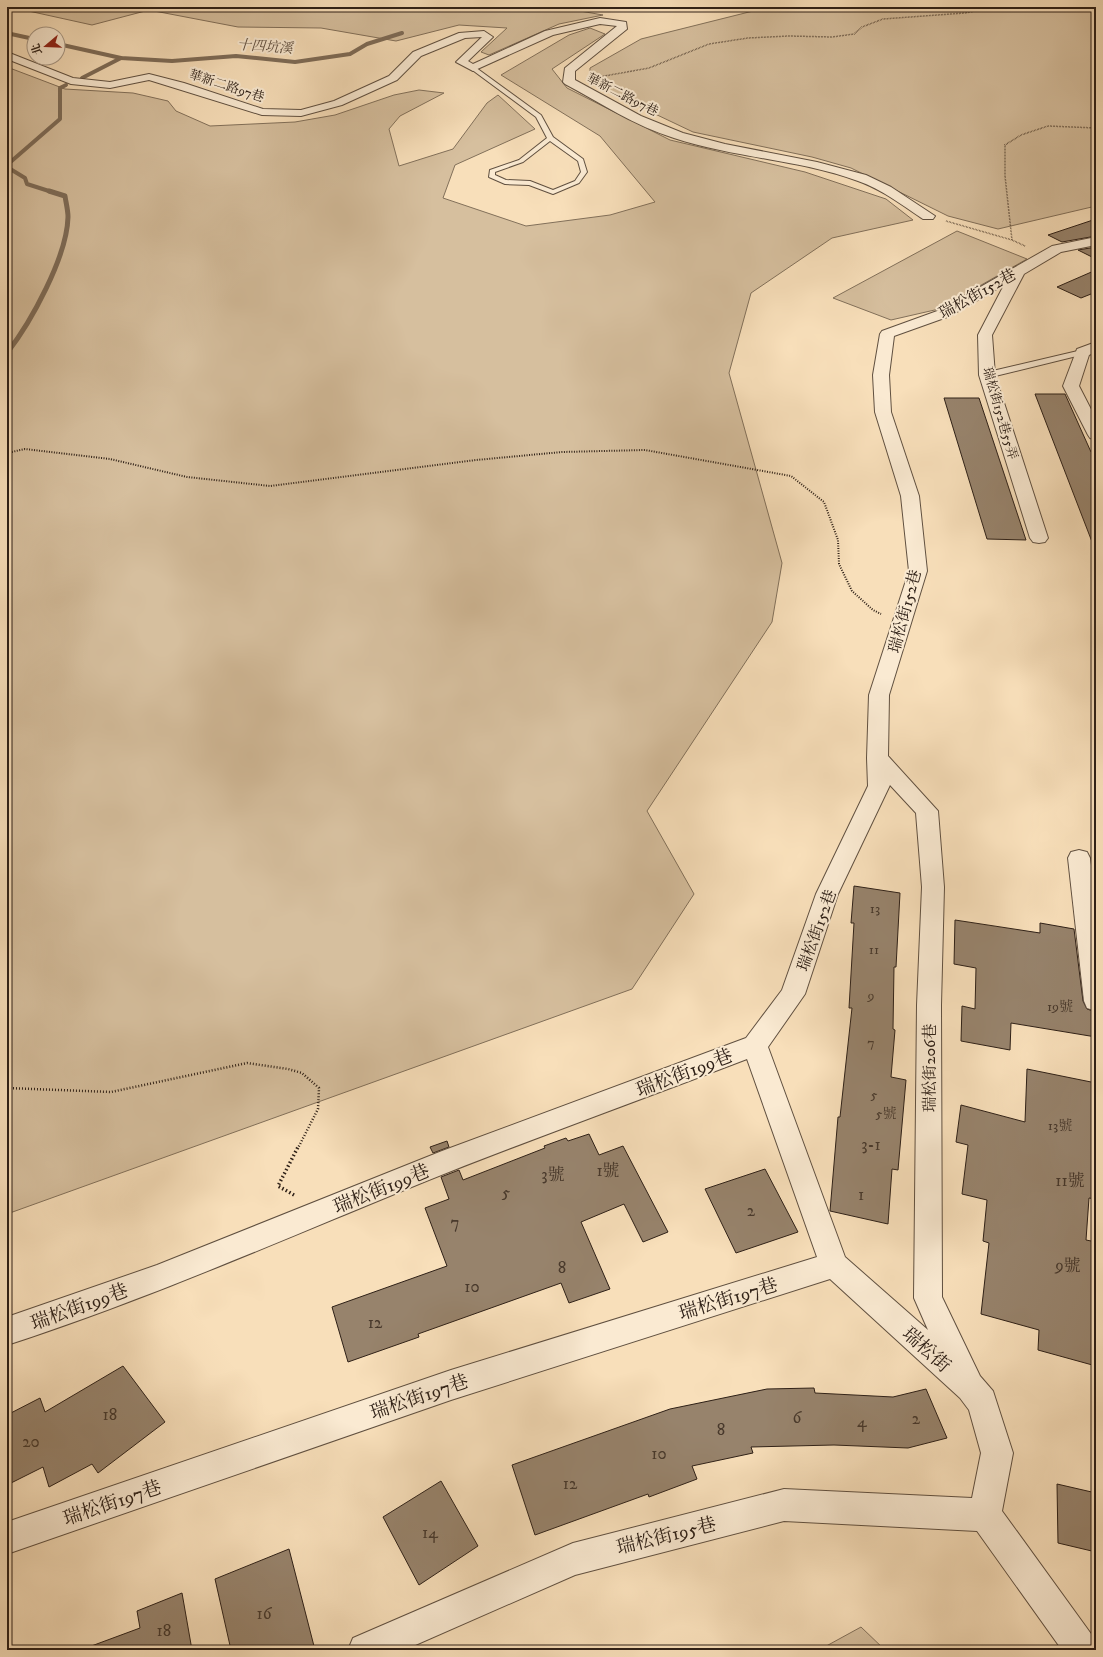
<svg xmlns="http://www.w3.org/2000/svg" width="1103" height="1657" font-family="'IM FELL DW Pica','Noto Serif TC',serif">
<rect width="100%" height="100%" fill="#f8dfba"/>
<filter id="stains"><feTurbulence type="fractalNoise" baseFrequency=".005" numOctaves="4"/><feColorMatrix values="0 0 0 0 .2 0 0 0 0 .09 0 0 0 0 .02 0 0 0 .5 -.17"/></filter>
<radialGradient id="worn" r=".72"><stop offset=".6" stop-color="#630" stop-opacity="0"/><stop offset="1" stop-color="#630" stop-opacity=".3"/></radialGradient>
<g fill="#d6bf9e" stroke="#82705a">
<path d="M 41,7 L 557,7 L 603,15 L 559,24 L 489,55 L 481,52 L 507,28 L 459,25 L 396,41 L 321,28 L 238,27 L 149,10 L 92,25 L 24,10 Z"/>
<path d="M 763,7 L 1096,7 L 1096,206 L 998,229 L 948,216 L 851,168 L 812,157 L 693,132 L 590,83 L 590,68 L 641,39 L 765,8 Z"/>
<path d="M 590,28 L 605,34 L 552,69 L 567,88 L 670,140 L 805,172 L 886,199 L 913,220 L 832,238 L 751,293 L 729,373 L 782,563 L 772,622 L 647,811 L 694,894 L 632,989 L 7,1214 L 7,67 L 65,89 L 133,93 L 168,101 L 176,111 L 210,126 L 295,122 L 335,115 L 394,95 L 419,90 L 444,93 L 400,116 L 389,129 L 399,166 L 453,149 L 487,103 L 498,95 L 535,129 L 455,165 L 443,198 L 526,226 L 610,215 L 655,202 L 600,136 L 501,75 L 569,35 Z"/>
<path d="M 957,231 L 1027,259 L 939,309 L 891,320 L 833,298 Z"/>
<path d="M 861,1627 L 885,1650 L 819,1650 Z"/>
</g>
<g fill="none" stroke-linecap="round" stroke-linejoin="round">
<g stroke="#7e6c58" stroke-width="4">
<path d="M 7,30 L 11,34 L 34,39"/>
<path d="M 58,44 L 121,58 L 172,61 L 236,56 L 295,62 L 350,54 L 367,44 L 402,33"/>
<path d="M 82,78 L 121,58"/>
<path d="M 7,165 L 60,119 L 60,88 L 66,85"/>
<path d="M 7,167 L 25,178 L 27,184 L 52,192"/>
</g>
<path stroke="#7e6c58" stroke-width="5" d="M 7,353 C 31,322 67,257 68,217 C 68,210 66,203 65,196 L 49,191"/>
</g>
<g fill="#97836c" stroke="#2e2017">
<path d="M 1096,219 L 1096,236 L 1062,242 L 1048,235 Z"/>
<path d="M 1096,247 L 1096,259 L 1078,250 Z"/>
<path d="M 1096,270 L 1096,292 L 1081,298 L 1057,287 Z"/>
<path d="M 1035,394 L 1065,394 L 1091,452 L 1096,452 L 1096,547 L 1094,547 Z"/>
<path d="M 944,398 L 979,398 L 1026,540 L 987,539 Z"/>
<path d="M 854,886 L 900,893 L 896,967 L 894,967 L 893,1029 L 895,1030 L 891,1077 L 906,1080 L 898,1170 L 892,1169 L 888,1224 L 830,1211 L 838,1117 L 840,1117 L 852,1008 L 849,1008 L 854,923 L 851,923 Z"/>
<path d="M 955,920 L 1040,933 L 1040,923 L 1074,929 L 1083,1001 L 1087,1009 L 1096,1012 L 1096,1037 L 1011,1023 L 1010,1050 L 961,1041 L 962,1006 L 975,1009 L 976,968 L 954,964 Z"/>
<path d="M 1027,1069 L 1096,1083 L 1096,1199 L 1089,1198 L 1086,1240 L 1096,1242 L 1096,1366 L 1038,1350 L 1039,1330 L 981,1314 L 989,1243 L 983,1241 L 987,1200 L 962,1194 L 968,1145 L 956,1142 L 961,1105 L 1025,1122 Z"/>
<path d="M 589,1134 L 599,1155 L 623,1146 L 668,1232 L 643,1242 L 624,1204 L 581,1222 L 610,1289 L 569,1303 L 561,1283 L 418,1334 L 419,1337 L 348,1362 L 332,1307 L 447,1266 L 425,1208 L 449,1199 L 441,1177 L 459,1170 L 463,1180 L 545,1148 L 544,1146 L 566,1138 L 568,1141 Z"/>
<path d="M 447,1141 L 449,1147 L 433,1153 L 430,1147 Z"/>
<path d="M 765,1169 L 798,1232 L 736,1253 L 705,1189 Z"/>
<path d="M 123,1366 L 165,1422 L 98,1473 L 92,1464 L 49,1487 L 43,1467 L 7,1485 L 7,1415 L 40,1398 L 45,1412 Z"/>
<path d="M 814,1388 L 815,1393 L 893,1397 L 926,1389 L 947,1438 L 908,1448 L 834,1445 L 751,1447 L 753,1453 L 692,1466 L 697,1479 L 649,1497 L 648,1494 L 535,1535 L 512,1465 L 670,1409 L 767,1389 Z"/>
<path d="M 441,1481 L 478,1546 L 419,1585 L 383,1517 Z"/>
<path d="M 1057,1484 L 1096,1493 L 1096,1552 L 1058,1543 Z"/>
<path d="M 289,1549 L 315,1650 L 231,1650 L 215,1579 Z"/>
<path d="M 182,1593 L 192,1650 L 86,1650 L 86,1648 L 140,1628 L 137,1611 Z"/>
</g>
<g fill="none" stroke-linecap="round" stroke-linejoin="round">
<g stroke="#605040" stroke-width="2">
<g id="service">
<path d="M 471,67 L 475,67 L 541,115 L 553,137 L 583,159 L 587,172 L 579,183 L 553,194 L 529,185 L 505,184 L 489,177 L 490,170 L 519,160 L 547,138 L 536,117 L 471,69 ZM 550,141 L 578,161 L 581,172 L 575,181 L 553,190 L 530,181 L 506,180 L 495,175 L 495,172 L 523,162 Z"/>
<path d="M 1082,350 L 1085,350 L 1085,354 L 987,378 L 983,375 L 984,373 Z"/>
</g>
</g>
<g stroke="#605040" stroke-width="2">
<g id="minor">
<path d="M 600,18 L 626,22 L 627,29 L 575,71 L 575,80 L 641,116 L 683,133 L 725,144 L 817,162 L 866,175 L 891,187 L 935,216 L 933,219 L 923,219 C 902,205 881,189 858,181 C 798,159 734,158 674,138 C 635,126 601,103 565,84 L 563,82 L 565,68 L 617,26 L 600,24 L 553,35 L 473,71 L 456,62 L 482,37 L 465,38 L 421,56 L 397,80 L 342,105 L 301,116 L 262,115 L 149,80 L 110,88 L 71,84 L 7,59 L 7,52 L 73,78 L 110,82 L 149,74 L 184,83 L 263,109 L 301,110 L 334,101 L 389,76 L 413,52 L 459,33 L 484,31 L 493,37 L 468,61 L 473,64 L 545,31 Z"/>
<path d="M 1096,237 L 1096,245 L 1061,252 L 1024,274 L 992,335 L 995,375 L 1048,538 L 1045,542 L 1039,543 L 1033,542 L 1030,538 L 979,375 L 978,335 L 1004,285 L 950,316 L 894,336 L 889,375 L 891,412 L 919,496 L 927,571 L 889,695 L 888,756 L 938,811 L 944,887 L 941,1005 L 942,1297 L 980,1376 L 993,1391 L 1013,1453 L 1002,1511 L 1094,1638 L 1096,1650 L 1062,1650 L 977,1531 L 784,1521 L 575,1575 L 404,1650 L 348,1650 L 353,1638 L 573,1543 L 784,1489 L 972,1498 L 981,1453 L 969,1410 L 960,1398 L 830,1279 L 451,1400 L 7,1554 L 7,1522 L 451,1370 L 817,1257 L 747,1059 C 638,1101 528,1140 419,1184 C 282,1240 148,1299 7,1345 L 7,1317 L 157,1265 L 442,1151 L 746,1038 L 782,990 L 816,894 L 868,786 L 867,758 L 869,695 L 909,571 L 901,496 L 875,412 L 873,375 L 880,334 L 882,331 L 940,310 L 1052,246 ZM 890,785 L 916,813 L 922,887 L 917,1005 L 914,1298 L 928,1330 L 845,1257 L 768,1047 L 805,994 L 838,894 Z"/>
<path d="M 1096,342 L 1096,352 L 1089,355 L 1079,386 L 1096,419 L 1096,440 L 1090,438 L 1088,435 L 1063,386 L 1077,349 Z"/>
<path d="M 1079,850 L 1087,852 L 1090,858 L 1096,904 L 1096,1011 L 1087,1008 L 1084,1001 L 1068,858 L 1071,852 Z"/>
</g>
</g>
<g stroke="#2e2017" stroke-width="1.5" stroke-dasharray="0.5 1" stroke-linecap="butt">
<path d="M 599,77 L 649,68 L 709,44 L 748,38 L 789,36 L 832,37 L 854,34 L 862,27 L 883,19 L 965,13 L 995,7"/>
<path d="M 946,221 L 1012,240"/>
<path d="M 1025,246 L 1012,240 L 1005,176 L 1005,145 L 1021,135 L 1048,126 L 1096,128"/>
</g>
<path stroke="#2e2017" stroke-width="2" stroke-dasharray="1 1.5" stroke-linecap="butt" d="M 7,453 L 25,449 L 110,459 L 187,477 L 270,486 L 476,460 L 562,452 L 645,450 L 791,476 L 824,502 L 838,540 L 839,564 L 852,591 L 873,610 L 881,614"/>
<path stroke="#2e2017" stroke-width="2.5" stroke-dasharray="1 2" stroke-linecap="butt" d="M 7,1088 L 111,1092 L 247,1063 L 288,1069 L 302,1073 L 319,1088 L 318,1109 L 298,1148"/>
<path stroke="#2e2017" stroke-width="3.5" stroke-dasharray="1.5 2.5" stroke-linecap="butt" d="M 294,1195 L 278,1186 L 298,1147"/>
<use href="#service" fill="#faead2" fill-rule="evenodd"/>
<use href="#minor" fill="#faead2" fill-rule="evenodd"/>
</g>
<g text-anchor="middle" stroke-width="4" stroke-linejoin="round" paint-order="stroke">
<g font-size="13" fill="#2e2017" stroke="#faead2">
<text transform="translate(227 85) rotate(18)" y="5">華新二路97巷</text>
<text transform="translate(623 94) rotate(27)" y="5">華新二路97巷</text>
<text transform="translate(1001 413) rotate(74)" y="5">瑞松街152巷55弄</text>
</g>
<g font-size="14" font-style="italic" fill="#5d4c3d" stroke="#faead2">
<text transform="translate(265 46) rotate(4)" y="5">十四坑溪</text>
</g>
<g font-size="14" fill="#48392c">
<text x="875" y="913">13</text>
<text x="874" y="954">11</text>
<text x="871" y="1000">9</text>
<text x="1060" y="1011">19號</text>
<text x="871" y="1047">7</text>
<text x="874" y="1099">5</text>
<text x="886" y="1118">5號</text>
<text x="1060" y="1130">13號</text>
</g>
<g font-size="16" fill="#2e2017" stroke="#faead2">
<text transform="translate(977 293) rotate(-29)" y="6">瑞松街152巷</text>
<text transform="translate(904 611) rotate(-75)" y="6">瑞松街152巷</text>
<text transform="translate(816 930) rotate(-70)" y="6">瑞松街152巷</text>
<text transform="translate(929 1068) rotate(-90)" y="6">瑞松街206巷</text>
</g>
<g font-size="17" fill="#48392c">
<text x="871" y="1150">3-1</text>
<text x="608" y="1176">1號</text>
<text x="553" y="1180">3號</text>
<text x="1070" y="1186">11號</text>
<text x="506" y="1198">5</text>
<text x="861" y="1200">1</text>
<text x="751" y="1216">2</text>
<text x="455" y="1228">7</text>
<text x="1068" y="1271">9號</text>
<text x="562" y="1273">8</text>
<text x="472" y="1292">10</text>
<text x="375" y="1328">12</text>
<text x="110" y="1420">18</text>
<text x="797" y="1423">6</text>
<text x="916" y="1424">2</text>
<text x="862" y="1427">4</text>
<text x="721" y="1435">8</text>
<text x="31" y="1447">20</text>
<text x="659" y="1459">10</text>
<text x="570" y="1489">12</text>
<text x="430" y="1538">14</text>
<text x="264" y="1619">16</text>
<text x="164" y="1636">18</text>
</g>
<g font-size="19" fill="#2e2017" stroke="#faead2">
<text transform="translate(684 1072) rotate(-21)" y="7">瑞松街199巷</text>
<text transform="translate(381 1188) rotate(-22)" y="7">瑞松街199巷</text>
<text transform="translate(728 1298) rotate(-17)" y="7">瑞松街197巷</text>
<text transform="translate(79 1306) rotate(-20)" y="7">瑞松街199巷</text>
<text transform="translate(927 1349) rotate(42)" y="7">瑞松街</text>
<text transform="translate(419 1396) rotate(-19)" y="7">瑞松街197巷</text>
<text transform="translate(112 1502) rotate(-19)" y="7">瑞松街197巷</text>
<text transform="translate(666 1535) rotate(-14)" y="7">瑞松街195巷</text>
</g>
</g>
<rect width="1103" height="1657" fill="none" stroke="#f8dfba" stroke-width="24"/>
<rect x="8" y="8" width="1087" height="1641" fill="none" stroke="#2e2017" stroke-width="2"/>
<rect x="12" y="12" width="1079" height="1633" fill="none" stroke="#2e2017"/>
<g transform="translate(46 46) rotate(251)"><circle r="19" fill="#faead2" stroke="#a89987"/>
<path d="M0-3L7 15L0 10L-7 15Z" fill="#8f2418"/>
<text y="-6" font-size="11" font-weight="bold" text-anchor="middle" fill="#2e2017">北</text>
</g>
<rect width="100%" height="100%" filter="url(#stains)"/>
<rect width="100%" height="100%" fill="url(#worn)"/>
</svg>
